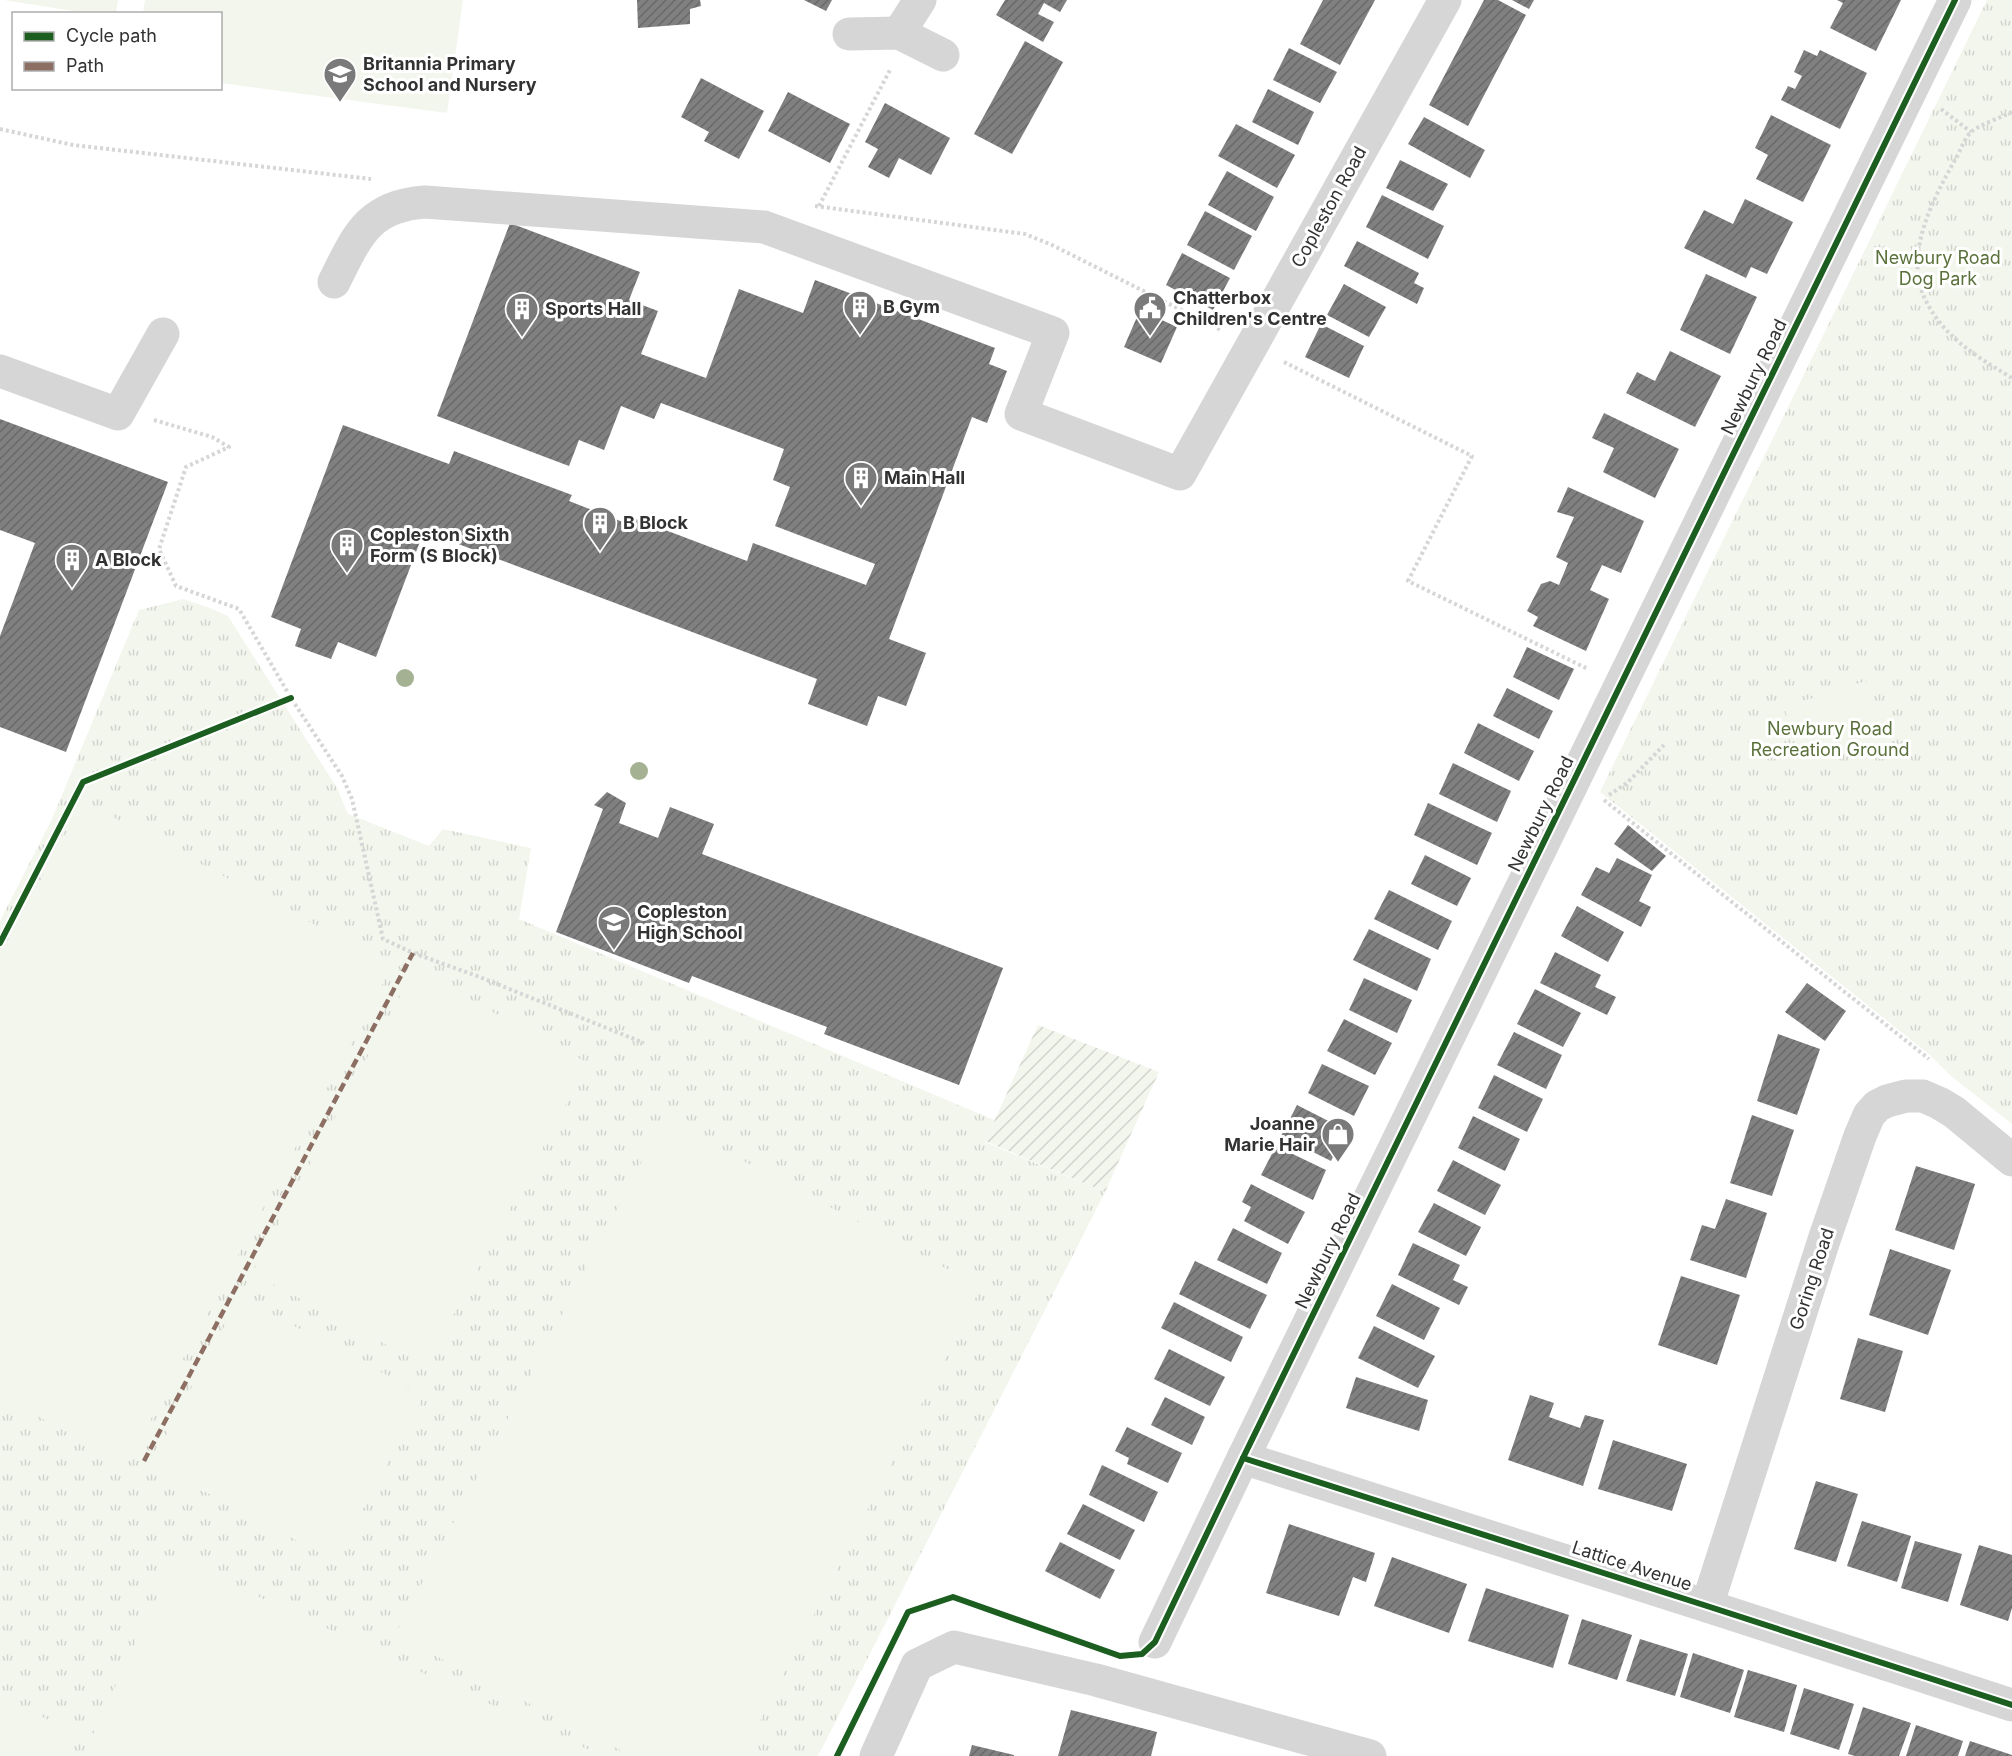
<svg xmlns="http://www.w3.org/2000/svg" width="2012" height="1756" font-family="Inter,sans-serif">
<defs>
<pattern id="grass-tufts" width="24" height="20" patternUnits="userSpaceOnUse" patternTransform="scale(1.5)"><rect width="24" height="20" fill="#f3f6ed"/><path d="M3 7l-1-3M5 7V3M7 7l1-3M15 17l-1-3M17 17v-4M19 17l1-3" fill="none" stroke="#d1d3cc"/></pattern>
<pattern id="garden-furrows" width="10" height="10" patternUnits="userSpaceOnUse" patternTransform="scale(1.5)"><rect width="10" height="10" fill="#f3f6ed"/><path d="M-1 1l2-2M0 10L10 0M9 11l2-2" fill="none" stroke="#d1d3cc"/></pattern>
<pattern id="building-hatch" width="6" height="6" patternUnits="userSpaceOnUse" patternTransform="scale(1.5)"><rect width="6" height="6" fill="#808080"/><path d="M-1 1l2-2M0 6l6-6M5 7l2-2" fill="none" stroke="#696969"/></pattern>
</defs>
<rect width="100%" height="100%" fill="#fff"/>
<g fill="url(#grass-tufts)">
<path d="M 1987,0 L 2012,0 L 2012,1124 L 1951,1076 L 1930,1055 L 1600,792 Z"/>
<path d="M 183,599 L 210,608 L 228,616 L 337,788 L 348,814 L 429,846 L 443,829 L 531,848 L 519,919 L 994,1120 L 985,1142 L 1105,1192 L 818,1756 L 0,1756 L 0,921 L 52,819 L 139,610 Z"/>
</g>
<path fill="url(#garden-furrows)" d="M 1038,1025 L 1159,1072 L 1105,1192 L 985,1141 Z"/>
<g fill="#f3f6ed">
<path d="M 4,0 L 118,0 L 116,13 L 86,13 Z"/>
<path d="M 145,0 L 463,0 L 447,113 L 221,83 L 220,14 L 143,13 Z"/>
<path d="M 1866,681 L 1884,741 L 1802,766 L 1784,707 Z"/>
<path d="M 83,801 L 392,966 L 127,1464 L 0,1396 L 0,956 Z"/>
<path d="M 414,970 L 588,1063 L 426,1366 L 252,1273 Z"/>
<path d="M 664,1119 L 981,1287 L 742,1756 L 632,1756 L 395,1635 Z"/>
<path d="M 240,1297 L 424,1395 L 335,1561 L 151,1463 Z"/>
<path d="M 175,1558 L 602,1756 L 83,1756 Z"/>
<path d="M 0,1698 L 80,1734 L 70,1756 L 0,1756 Z"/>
</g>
<g fill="url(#building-hatch)">
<path d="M 637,0 L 700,0 L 701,6 L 690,9 L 690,24 L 638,28 Z"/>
<path d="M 804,0 L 832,0 L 826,11 Z"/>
<path d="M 1005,0 L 1067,0 L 1060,12 L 1044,3 L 1038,14 L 1054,22 L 1043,42 L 996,15 Z"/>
<path d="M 1323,0 L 1375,0 L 1340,65 L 1300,44 Z"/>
<path d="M 1484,0 L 1498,0 L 1526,15 L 1468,126 L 1429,105 Z"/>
<path d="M 1512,0 L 1534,0 L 1529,9 Z"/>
<path d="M 1837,0 L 1901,0 L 1876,51 L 1830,28 L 1843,3 Z"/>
<path d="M 1025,41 L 1063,62 L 1012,154 L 974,134 Z"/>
<path d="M 1289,48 L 1337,72 L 1320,103 L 1273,80 Z"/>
<path d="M 1804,50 L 1817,56 L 1820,50 L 1867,73 L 1840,129 L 1781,100 L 1788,86 L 1795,89 L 1802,76 L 1794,72 Z"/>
<path d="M 701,78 L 764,111 L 739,159 L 704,141 L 709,132 L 681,117 Z"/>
<path d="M 1268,89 L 1314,112 L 1298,145 L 1252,122 Z"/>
<path d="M 788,92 L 850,124 L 830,163 L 768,131 Z"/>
<path d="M 885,103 L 950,138 L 931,175 L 899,158 L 889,178 L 868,167 L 878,149 L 865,142 Z"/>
<path d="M 1771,115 L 1831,145 L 1803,202 L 1756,179 L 1768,155 L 1755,148 Z"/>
<path d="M 1424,117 L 1485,150 L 1470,178 L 1408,144 Z"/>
<path d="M 1236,124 L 1295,155 L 1277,188 L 1218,156 Z"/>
<path d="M 1400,160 L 1448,184 L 1433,211 L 1386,188 Z"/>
<path d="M 1227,171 L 1274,197 L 1256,231 L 1208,205 Z"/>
<path d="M 1382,195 L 1444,226 L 1428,259 L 1366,227 Z"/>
<path d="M 1745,199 L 1793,222 L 1767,274 L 1751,267 L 1746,278 L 1684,248 L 1704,210 L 1733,224 Z"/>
<path d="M 1205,211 L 1252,236 L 1234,270 L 1187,245 Z"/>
<path d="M 510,223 L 640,272 L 629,300 L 658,311 L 641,354 L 706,378 L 739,289 L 803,313 L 815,280 L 995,348 L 989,364 L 1007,371 L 987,423 L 972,417 L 889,639 L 926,653 L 906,706 L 878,696 L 867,726 L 808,704 L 817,679 L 424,531 L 376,657 L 338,642 L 331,659 L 295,646 L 301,629 L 271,617 L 343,425 L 449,464 L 454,451 L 572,495 L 569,501 L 628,524 L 631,517 L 747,561 L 753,543 L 866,585 L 875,564 L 775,526 L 790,487 L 773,480 L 784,449 L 661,403 L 654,419 L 621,406 L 604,450 L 579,440 L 569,466 L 437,416 Z"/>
<path d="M 1357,241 L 1419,273 L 1414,283 L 1424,288 L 1417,304 L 1344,266 Z"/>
<path d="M 1182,253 L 1230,278 L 1213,310 L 1166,285 Z"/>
<path d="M 1706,274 L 1757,297 L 1730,354 L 1680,330 Z"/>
<path d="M 1344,284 L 1386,307 L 1369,337 L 1327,315 Z"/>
<path d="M 1140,310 L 1177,327 L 1161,363 L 1124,347 Z"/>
<path d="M 1321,324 L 1364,346 L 1349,378 L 1305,357 Z"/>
<path d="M 1670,351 L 1721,376 L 1695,427 L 1626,393 L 1637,372 L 1655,381 Z"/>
<path d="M 1604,413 L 1679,449 L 1655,498 L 1603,472 L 1614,448 L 1592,438 Z"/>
<path d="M 0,419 L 168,482 L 66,752 L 0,727 L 0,636 L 35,543 L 0,530 Z"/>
<path d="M 1568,487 L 1644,521 L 1621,573 L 1602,565 L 1590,590 L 1609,599 L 1586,651 L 1533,626 L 1538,617 L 1527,611 L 1541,584 L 1550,581 L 1559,585 L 1568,563 L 1556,557 L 1574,517 L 1557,512 Z"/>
<path d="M 1527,647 L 1574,669 L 1559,700 L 1513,677 Z"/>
<path d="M 1507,688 L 1553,711 L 1539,739 L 1493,716 Z"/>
<path d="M 1478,723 L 1534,751 L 1519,781 L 1464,753 Z"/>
<path d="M 1453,763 L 1511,791 L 1497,822 L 1439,794 Z"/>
<path d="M 607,792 L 626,803 L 619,823 L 658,838 L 670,807 L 714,824 L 702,854 L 1003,968 L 959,1085 L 824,1034 L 827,1027 L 692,976 L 689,983 L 556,932 L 603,809 L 594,805 Z"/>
<path d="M 1428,803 L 1492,833 L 1477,865 L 1414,835 Z"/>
<path d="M 1628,825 L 1666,856 L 1652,871 L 1614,844 Z"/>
<path d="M 1425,855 L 1471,878 L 1457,906 L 1411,884 Z"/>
<path d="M 1617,858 L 1652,875 L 1639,901 L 1651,907 L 1641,927 L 1581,895 L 1596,867 L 1609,873 Z"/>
<path d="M 1389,890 L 1452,921 L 1438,950 L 1374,919 Z"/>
<path d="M 1577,906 L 1624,932 L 1608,962 L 1561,936 Z"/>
<path d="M 1369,929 L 1431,959 L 1417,991 L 1353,960 Z"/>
<path d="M 1555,952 L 1601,975 L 1595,987 L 1616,997 L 1607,1015 L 1540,983 Z"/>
<path d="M 1364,978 L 1412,1000 L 1397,1033 L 1349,1010 Z"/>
<path d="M 1807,983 L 1846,1011 L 1825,1041 L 1785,1012 Z"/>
<path d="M 1535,989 L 1581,1013 L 1563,1047 L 1517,1024 Z"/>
<path d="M 1344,1019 L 1392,1043 L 1375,1075 L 1327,1051 Z"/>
<path d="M 1514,1032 L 1562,1055 L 1546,1089 L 1497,1065 Z"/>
<path d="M 1778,1034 L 1820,1049 L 1797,1115 L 1757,1101 Z"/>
<path d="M 1322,1064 L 1369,1086 L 1354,1116 L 1308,1093 Z"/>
<path d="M 1494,1075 L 1543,1099 L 1527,1132 L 1478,1108 Z"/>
<path d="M 1297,1105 L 1346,1130 L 1331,1161 L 1281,1136 Z"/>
<path d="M 1752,1115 L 1794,1130 L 1772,1196 L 1730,1183 Z"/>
<path d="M 1473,1116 L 1520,1139 L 1505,1171 L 1458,1148 Z"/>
<path d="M 1276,1146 L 1326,1170 L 1313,1200 L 1261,1175 Z"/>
<path d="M 1453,1160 L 1501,1185 L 1485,1215 L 1437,1191 Z"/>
<path d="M 1916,1166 L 1975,1184 L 1954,1250 L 1895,1230 Z"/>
<path d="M 1251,1184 L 1305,1212 L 1288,1244 L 1244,1221 L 1251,1207 L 1242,1202 Z"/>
<path d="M 1726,1199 L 1767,1213 L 1746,1278 L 1690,1260 L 1702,1225 L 1715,1229 Z"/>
<path d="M 1434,1203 L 1481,1227 L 1466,1256 L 1418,1232 Z"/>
<path d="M 1233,1228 L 1282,1253 L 1267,1284 L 1217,1260 Z"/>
<path d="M 1413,1243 L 1460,1265 L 1453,1280 L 1468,1287 L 1459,1305 L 1398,1275 Z"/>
<path d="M 1890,1249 L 1951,1270 L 1928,1335 L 1869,1315 Z"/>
<path d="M 1195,1261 L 1267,1295 L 1250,1329 L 1179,1294 Z"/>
<path d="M 1681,1276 L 1740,1295 L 1717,1365 L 1658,1345 Z"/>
<path d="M 1392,1284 L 1440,1308 L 1424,1340 L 1376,1316 Z"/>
<path d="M 1174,1302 L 1243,1337 L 1231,1362 L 1161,1328 Z"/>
<path d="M 1374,1326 L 1435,1356 L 1418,1388 L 1358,1358 Z"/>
<path d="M 1858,1338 L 1903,1351 L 1885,1412 L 1840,1399 Z"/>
<path d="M 1169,1349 L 1225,1377 L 1210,1406 L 1154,1379 Z"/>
<path d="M 1356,1377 L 1428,1400 L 1419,1431 L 1346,1408 Z"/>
<path d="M 1530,1395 L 1554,1403 L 1549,1417 L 1580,1428 L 1585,1415 L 1604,1420 L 1583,1486 L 1508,1460 Z"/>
<path d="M 1165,1397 L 1205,1417 L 1192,1445 L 1151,1425 Z"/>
<path d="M 1127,1427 L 1182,1453 L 1168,1483 L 1127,1464 L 1129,1458 L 1115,1451 Z"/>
<path d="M 1613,1440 L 1687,1464 L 1672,1511 L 1598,1489 Z"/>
<path d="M 1102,1465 L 1158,1492 L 1144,1522 L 1089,1495 Z"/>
<path d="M 1816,1481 L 1858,1494 L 1836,1562 L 1794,1549 Z"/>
<path d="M 1083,1504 L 1135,1530 L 1120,1560 L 1067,1534 Z"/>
<path d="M 1862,1521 L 1911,1536 L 1897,1582 L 1847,1566 Z"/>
<path d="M 1289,1524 L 1375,1553 L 1366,1582 L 1353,1577 L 1339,1616 L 1266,1593 Z"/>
<path d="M 1915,1541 L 1962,1554 L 1948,1602 L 1901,1588 Z"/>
<path d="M 1060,1542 L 1115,1570 L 1100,1599 L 1045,1571 Z"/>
<path d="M 1979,1545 L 2012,1555 L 2012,1608 L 2008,1621 L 1960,1605 Z"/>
<path d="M 1392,1557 L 1467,1584 L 1449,1633 L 1374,1606 Z"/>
<path d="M 1486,1588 L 1569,1615 L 1553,1668 L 1468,1641 Z"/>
<path d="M 1582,1619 L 1632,1635 L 1617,1680 L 1568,1664 Z"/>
<path d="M 1640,1639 L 1688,1654 L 1675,1696 L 1626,1681 Z"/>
<path d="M 1693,1653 L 1744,1670 L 1730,1713 L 1680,1697 Z"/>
<path d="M 1748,1670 L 1797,1685 L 1784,1732 L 1734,1717 Z"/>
<path d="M 1804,1688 L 1854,1704 L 1839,1750 L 1790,1734 Z"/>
<path d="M 1863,1707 L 1911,1723 L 1899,1756 L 1855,1756 L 1848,1754 Z"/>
<path d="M 1071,1710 L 1157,1732 L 1151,1756 L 1058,1756 Z"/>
<path d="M 1916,1725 L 1963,1741 L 1958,1756 L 1906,1756 Z"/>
<path d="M 1970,1741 L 2012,1755 L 2012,1756 L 1965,1756 Z"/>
<path d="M 972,1745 L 1014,1755 L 1014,1756 L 969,1756 Z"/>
</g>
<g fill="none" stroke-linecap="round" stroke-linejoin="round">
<g stroke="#d6d6d6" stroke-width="4" stroke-dasharray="3 3" stroke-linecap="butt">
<path d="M 1941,109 L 1971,132"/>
<path d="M 2012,112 C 2002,117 1979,125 1971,132 C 1964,139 1960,152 1955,160 C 1932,201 1902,257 1927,303 C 1946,339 1979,358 2012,378"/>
<path d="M 0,129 L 73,145 L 371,179"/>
<path d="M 815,206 L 1025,234 L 1052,245 L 1221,330"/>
<path d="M 819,206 L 891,68"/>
<path d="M 1284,362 L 1472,456 L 1408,581 L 1588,669"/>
<path d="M 154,420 L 212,437 L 229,447 L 186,467 L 159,549 L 176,586 L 239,609 L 291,698 L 342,776 L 352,799 L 383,939 L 413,953 L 477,976 L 644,1043"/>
<path d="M 1609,795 L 1627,783 L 1664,745"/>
<path d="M 1604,800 L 1929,1059"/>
</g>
<g stroke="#d6d6d6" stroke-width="33">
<path d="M 899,33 L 920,0"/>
<path d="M 849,34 L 899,33 L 943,55"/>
<path d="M 334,282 C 357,236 368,206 425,202 L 764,227 L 1053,333 L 1021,414 L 1180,474 L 1445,0"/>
<path d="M 0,371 L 118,414 L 163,334"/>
<path d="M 1243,1458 L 1707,1606 L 2012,1705"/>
<path d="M 1707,1606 L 1824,1240 L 1860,1136 L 1869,1115 L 1877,1106 L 1887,1101 L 1906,1096 L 1923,1096 L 1939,1103 L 1954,1112 L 2012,1160"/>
<path d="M 1155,1642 L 1243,1458 L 1955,0"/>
<path d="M 876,1756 L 917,1665 L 954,1647 L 1096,1680 L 1370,1756"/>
</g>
<path stroke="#8d6e63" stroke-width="4.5" stroke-dasharray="9 4.5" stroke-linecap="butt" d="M 144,1461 L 413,953"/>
<g stroke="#fff" stroke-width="10">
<g id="cycleway">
<path d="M 0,943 L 83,782 L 291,698"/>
<path d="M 1243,1458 L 1707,1606 L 2012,1705"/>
<path d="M 837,1756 L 908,1612 L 953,1597 L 1120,1656 L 1142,1654 L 1155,1642 L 1243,1458 L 1955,0"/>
</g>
</g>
<use href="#cycleway" stroke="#1b5e20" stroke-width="6"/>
</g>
<g fill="#a5b193">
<circle cx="405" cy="678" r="9"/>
<circle cx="639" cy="771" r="9"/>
</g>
<defs>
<g id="school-pin" transform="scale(1.725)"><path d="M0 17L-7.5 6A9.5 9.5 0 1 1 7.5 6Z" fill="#7a7a7a" stroke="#fff"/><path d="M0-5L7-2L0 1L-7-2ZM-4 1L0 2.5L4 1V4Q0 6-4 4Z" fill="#fff"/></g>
<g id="building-pin" transform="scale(1.725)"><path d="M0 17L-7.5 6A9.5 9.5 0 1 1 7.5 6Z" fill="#7a7a7a" stroke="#fff"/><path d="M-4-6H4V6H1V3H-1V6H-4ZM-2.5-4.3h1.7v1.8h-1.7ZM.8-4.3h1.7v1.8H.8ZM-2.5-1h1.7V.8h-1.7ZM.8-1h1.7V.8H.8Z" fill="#fff"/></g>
<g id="civic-pin" transform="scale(1.725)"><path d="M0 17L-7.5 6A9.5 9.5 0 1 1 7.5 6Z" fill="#7a7a7a" stroke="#fff"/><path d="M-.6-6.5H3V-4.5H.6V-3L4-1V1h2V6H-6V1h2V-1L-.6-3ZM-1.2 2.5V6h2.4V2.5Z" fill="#fff"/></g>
<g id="shop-pin" transform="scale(1.725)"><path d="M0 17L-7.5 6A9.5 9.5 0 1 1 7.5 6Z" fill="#7a7a7a" stroke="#fff"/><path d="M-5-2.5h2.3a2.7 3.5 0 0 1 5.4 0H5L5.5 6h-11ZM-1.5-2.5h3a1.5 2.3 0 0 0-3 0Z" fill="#fff"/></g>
</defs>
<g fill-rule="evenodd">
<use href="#school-pin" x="340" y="74"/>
<use href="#building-pin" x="860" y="307"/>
<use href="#civic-pin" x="1150" y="308"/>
<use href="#building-pin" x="522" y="309"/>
<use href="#building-pin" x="861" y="478"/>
<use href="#building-pin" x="600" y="523"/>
<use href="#building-pin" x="347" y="545"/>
<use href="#building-pin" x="72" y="560"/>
<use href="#school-pin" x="614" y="922"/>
<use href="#shop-pin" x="1338" y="1134"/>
</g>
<g text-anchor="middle" stroke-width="6" stroke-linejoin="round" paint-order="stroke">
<g font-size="18" font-weight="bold" fill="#323232" stroke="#fff" text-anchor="start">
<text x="363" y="70">Britannia Primary<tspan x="363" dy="21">School and Nursery</tspan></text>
<text x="1173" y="304">Chatterbox<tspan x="1173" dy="21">Children's Centre</tspan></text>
<text x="883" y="313">B Gym</text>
<text x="545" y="315">Sports Hall</text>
<text x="884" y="484">Main Hall</text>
<text x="623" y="529">B Block</text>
<text x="370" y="541">Copleston Sixth<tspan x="370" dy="21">Form (S Block)</tspan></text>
<text x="95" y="566">A Block</text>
<text x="637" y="918">Copleston<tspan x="637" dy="21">High School</tspan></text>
<text x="1315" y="1130" text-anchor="end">Joanne<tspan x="1315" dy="21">Marie Hair</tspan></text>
</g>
<g font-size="18" fill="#323232" stroke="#fff">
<text transform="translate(1329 207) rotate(-61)" y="6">Copleston Road</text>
<text transform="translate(1754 377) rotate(-64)" y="6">Newbury Road</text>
<text transform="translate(1541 814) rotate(-64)" y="6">Newbury Road</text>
<text transform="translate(1328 1251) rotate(-64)" y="6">Newbury Road</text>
<text transform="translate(1812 1279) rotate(-72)" y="6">Goring Road</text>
<text transform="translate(1632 1566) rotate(18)" y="6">Lattice Avenue</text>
</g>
<g font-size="18" fill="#5b713b" stroke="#fff">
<text x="1938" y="264">Newbury Road<tspan x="1938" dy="21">Dog Park</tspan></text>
<text x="1830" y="735">Newbury Road<tspan x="1830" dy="21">Recreation Ground</tspan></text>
</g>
</g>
<rect x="12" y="12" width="210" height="78" fill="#ffffff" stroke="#adadad" stroke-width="1.5"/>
<rect x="24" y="32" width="30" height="9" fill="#1b5e20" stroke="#adadad" stroke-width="1.5"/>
<text x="66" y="42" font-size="18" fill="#323232">Cycle path</text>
<rect x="24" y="62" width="30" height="9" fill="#8d6e63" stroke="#adadad" stroke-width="1.5"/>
<text x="66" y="72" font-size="18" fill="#323232">Path</text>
</svg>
